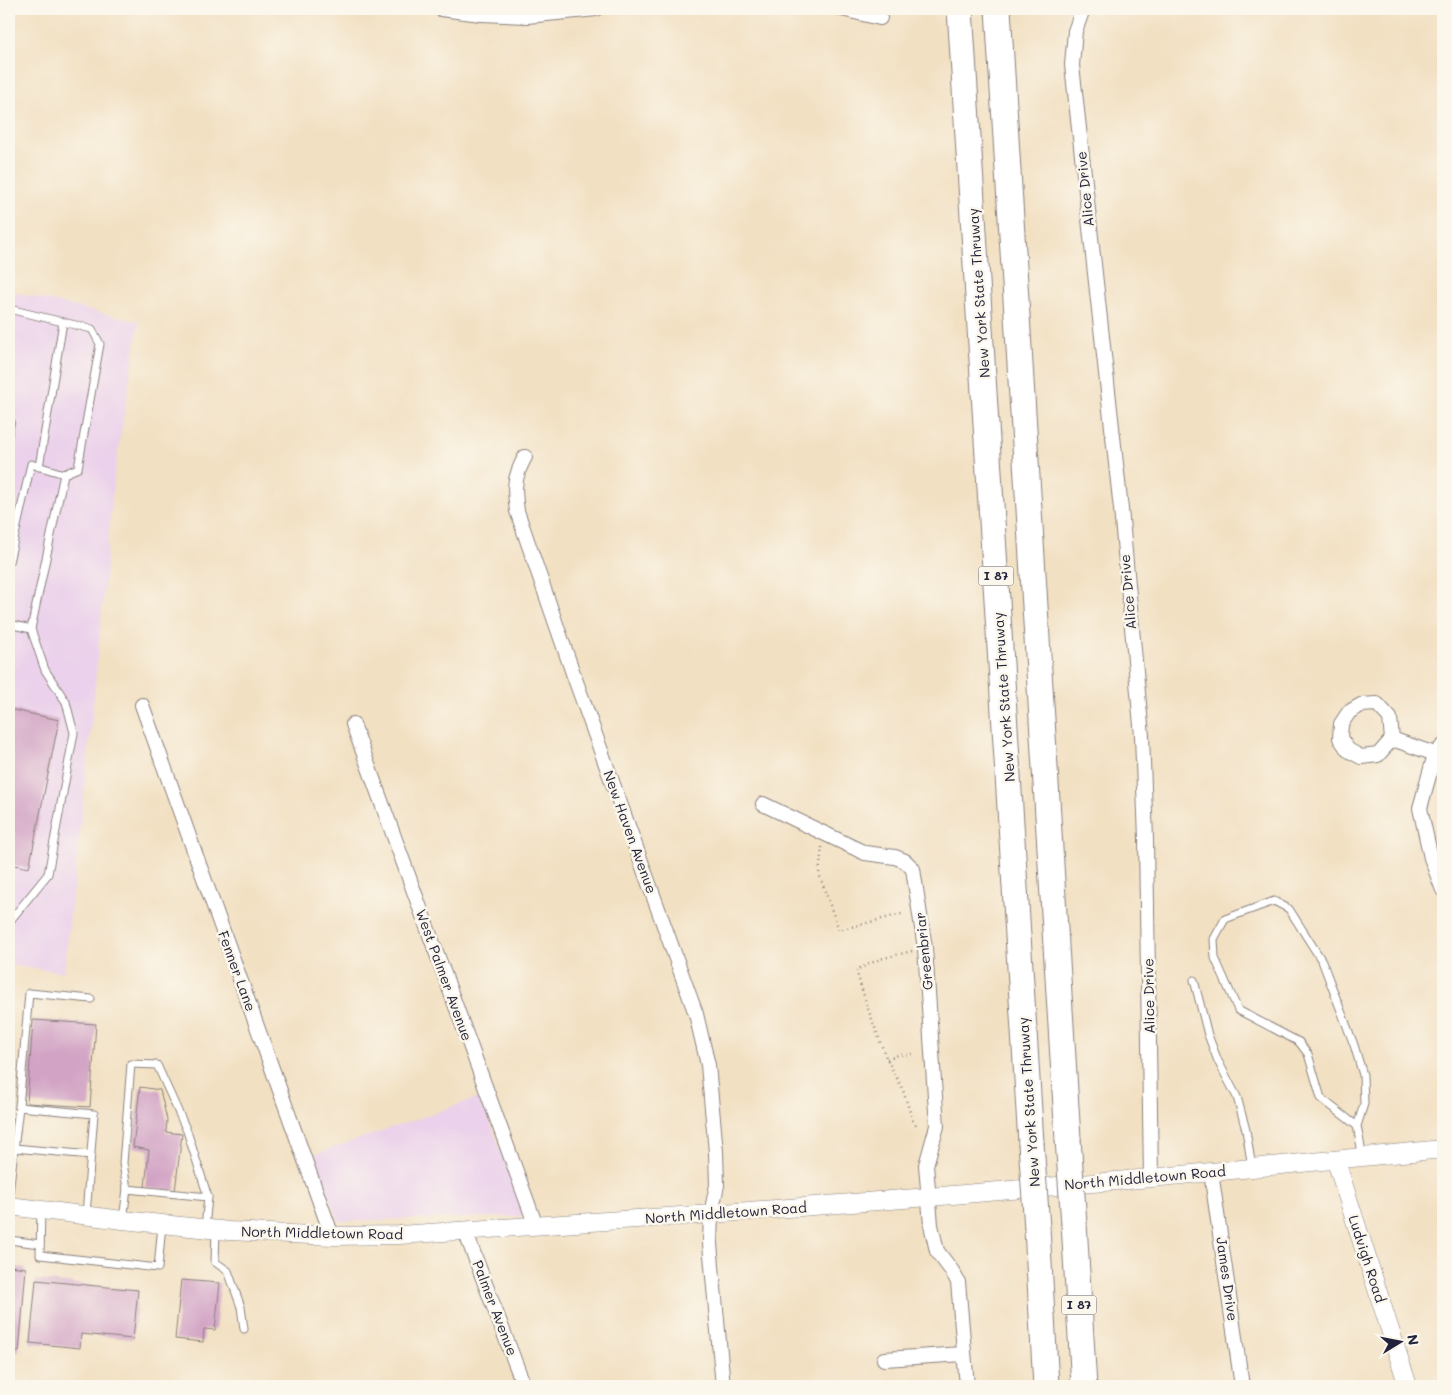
<svg xmlns="http://www.w3.org/2000/svg" width="1452" height="1395" font-family="Mali,sans-serif">
<rect width="100%" height="100%" fill="#fbf7ec"/>
<filter id="ink" filterUnits="userSpaceOnUse"><feTurbulence type="fractalNoise" baseFrequency=".02" numOctaves="2"/><feDisplacementMap in="SourceGraphic" scale="10" xChannelSelector="R" yChannelSelector="G"/><feConvolveMatrix kernelMatrix="1 2 1 2 8 2 1 2 1" color-interpolation-filters="sRGB"/></filter>
<filter id="wash" filterUnits="userSpaceOnUse"><feTurbulence type="fractalNoise" baseFrequency=".0096" numOctaves="4" result="noise"/><feDisplacementMap in="SourceGraphic" scale="20" xChannelSelector="R" yChannelSelector="G"/><feGaussianBlur stdDeviation="1.12" result="paint"/><feColorMatrix in="noise" values="0 0 0 0 0 0 0 0 0 0 0 0 0 0 0 0 0 1.4 0 .05"/><feComposite in="paint" operator="in"/></filter>
<g filter="url(#wash)">
<rect width="100%" height="100%" fill="#f2e0c2"/>
<g fill="#ebd1eb">
<path d="M 9,291 L 139,322 L 114,477 L 92,719 L 64,972 L 9,965 Z"/>
<path d="M 481,1097 L 525,1216 L 339,1221 L 312,1155 Z"/>
</g>
<g id="blocks">
<g fill="#d2a3c5">
<path d="M 9,418 L 15,420 L 10,446 L 9,446 Z"/>
<path d="M 9,709 L 59,720 L 29,868 L 9,864 Z"/>
<path d="M 33,1020 L 96,1024 L 90,1107 L 27,1103 Z"/>
<path d="M 140,1087 L 160,1090 L 167,1120 L 166,1132 L 182,1134 L 175,1191 L 145,1187 L 149,1150 L 133,1147 Z"/>
<path d="M 9,1266 L 26,1268 L 19,1352 L 9,1351 Z"/>
<path d="M 36,1280 L 138,1290 L 133,1339 L 81,1334 L 80,1348 L 30,1343 Z"/>
<path d="M 181,1280 L 220,1283 L 215,1330 L 204,1329 L 203,1342 L 175,1339 Z"/>
</g>
</g>
</g>
<g filter="url(#ink)">
<use href="#blocks" fill-opacity="0" stroke="#8a817e" stroke-width="1"/>
<g fill="none" stroke-linecap="round" stroke-linejoin="round">
<g stroke="#8a817e" stroke-width="9">
<g id="service">
<path d="M 9,309 L 92,329 L 100,344 L 78,468 L 64,474"/>
<path d="M 39,467 L 63,322"/>
<path d="M 9,562 L 31,464 L 64,474 L 31,629"/>
<path d="M 9,624 L 31,629 L 45,670 L 66,702 L 74,733 L 48,874 L 9,922"/>
<path d="M 1194,980 L 1208,1035 L 1218,1061 L 1237,1097 L 1246,1130 L 1252,1168"/>
<path d="M 19,1107 L 29,993 L 91,999"/>
<path d="M 1357,1126 L 1321,1098 L 1308,1054 L 1299,1042 L 1238,1010 L 1215,958 L 1214,939 L 1225,919 L 1274,901 L 1289,909 L 1322,961 L 1354,1045 L 1363,1075 L 1364,1104 L 1357,1126 L 1363,1158"/>
<path d="M 14,1148 L 91,1155"/>
<path d="M 127,1189 L 123,1163 L 131,1064 L 157,1065 L 187,1131 L 208,1197"/>
<path d="M 9,1193 L 19,1107 L 94,1114 L 86,1215"/>
<path d="M 41,1210 L 40,1255 L 158,1268 L 162,1225"/>
<path d="M 123,1220 L 127,1189 L 208,1197 L 205,1228"/>
<path d="M 216,1230 L 215,1262 L 228,1271 L 241,1307 L 244,1329"/>
<path d="M 9,1240 L 40,1244"/>
</g>
</g>
<g stroke="#8a817e" stroke-width="16">
<g id="minor">
<path d="M 441,9 L 481,14 L 527,16 L 596,9"/>
<path d="M 842,9 L 880,18"/>
<path d="M 1083,9 L 1075,31 L 1072,65 L 1121,509 L 1142,736 L 1146,839 L 1151,1178"/>
<path d="M 525,457 C 513,479 514,488 517,511 L 574,676 L 696,1014 L 708,1065 L 716,1152 L 717,1185 L 711,1214 L 710,1244 L 723,1386"/>
<path d="M 142,705 L 332,1236"/>
<path d="M 353,724 L 536,1226"/>
<path d="M 1392,739 L 1378,755 L 1361,757 L 1348,750 L 1340,738 L 1341,724 L 1349,712 L 1361,705 L 1377,704 L 1390,718 L 1392,739 L 1435,754"/>
<path d="M 1443,746 L 1435,754 L 1420,808 L 1431,858 L 1443,890"/>
<path d="M 763,804 L 865,853 L 895,857 L 905,861 L 913,869 L 925,948 L 937,1126 L 926,1165 L 931,1225 L 937,1251 L 952,1271 L 958,1282 L 967,1386"/>
<path d="M 1211,1172 L 1242,1386"/>
<path d="M 465,1231 L 524,1386"/>
<path d="M 884,1359 L 964,1354"/>
</g>
</g>
<g stroke="#8a817e" stroke-width="19">
<g id="tertiary">
<path d="M 1336,1161 L 1408,1386"/>
<path d="M 9,1206 L 123,1220 L 229,1231 L 332,1236 L 399,1235 L 711,1214 L 929,1197 L 1151,1178 L 1443,1149"/>
</g>
</g>
<g stroke="#8a817e" stroke-width="27">
<g id="motorway">
<path d="M 960,9 L 1031,1143"/>
<path d="M 998,9 L 1068,1139"/>
<path d="M 1074,1224 L 1084,1386"/>
<path d="M 1037,1228 L 1046,1386"/>
</g>
</g>
<g stroke="#8a817e" stroke-width="2.5" stroke-dasharray="1 4" stroke-linecap="butt">
<path d="M 822,847 L 819,874 L 839,930 L 905,913"/>
<path d="M 912,951 L 880,959 L 856,970 L 868,1009 L 886,1057 L 903,1090 L 912,1119 L 918,1128"/>
<path d="M 887,1059 L 898,1055 L 912,1054"/>
</g>
<use href="#service" stroke="#fff" stroke-width="7"/>
<use href="#minor" stroke="#fff" stroke-width="14"/>
<use href="#tertiary" stroke="#fff" stroke-width="18"/>
<use href="#motorway" stroke="#fff" stroke-width="25"/>
<g stroke="#8a817e" stroke-width="27" stroke-linecap="butt">
<g id="motorway-bridge">
<path d="M 1068,1139 L 1074,1224"/>
<path d="M 1031,1143 L 1037,1228"/>
</g>
</g>
<use href="#motorway-bridge" stroke="#fff" stroke-width="25"/>
</g>
</g>
<g text-anchor="middle" stroke-width="5" stroke-linejoin="round" paint-order="stroke">
<g fill="#fbf7ec" stroke="#636270" stroke-width="1">
<rect x="978.5" y="566.5" width="35" height="19" rx="4"/>
<rect x="1061.5" y="1295.5" width="35" height="19" rx="4"/>
</g>
<g font-size="12" font-weight="bold" fill="#22223b">
<text x="996" y="580">I 87</text>
<text x="1079" y="1309">I 87</text>
</g>
<g font-size="14" fill="#22223b" stroke="#fbf7ec">
<text transform="translate(1085 189) rotate(-96)" y="5">Alice Drive</text>
<text transform="translate(979 293) rotate(-94)" y="5">New York State Thruway</text>
<text transform="translate(1128 592) rotate(-95)" y="5">Alice Drive</text>
<text transform="translate(1004 697) rotate(-94)" y="5">New York State Thruway</text>
<text transform="translate(630 832) rotate(70)" y="5">New Haven Avenue</text>
<text transform="translate(924 951) rotate(-96)" y="5">Greenbriar</text>
<text transform="translate(237 971) rotate(70)" y="5">Fenner Lane</text>
<text transform="translate(444 975) rotate(70)" y="5">West Palmer Avenue</text>
<text transform="translate(1149 996) rotate(-91)" y="5">Alice Drive</text>
<text transform="translate(1029 1102) rotate(-94)" y="5">New York State Thruway</text>
<text transform="translate(1145 1178) rotate(-5)" y="5">North Middletown Road</text>
<text transform="translate(726 1213) rotate(-4)" y="5">North Middletown Road</text>
<text transform="translate(322 1233) rotate(1)" y="5">North Middletown Road</text>
<text transform="translate(1367 1259) rotate(72)" y="5">Ludvigh Road</text>
<text transform="translate(1227 1279) rotate(82)" y="5">James Drive</text>
<text transform="translate(495 1308) rotate(69)" y="5">Palmer Avenue</text>
</g>
</g>
<rect width="1452" height="1395" fill="none" stroke="#fbf7ec" stroke-width="30"/>
<g transform="translate(1400 1342) rotate(80)" stroke="#fbf7ec" stroke-width="4" paint-order="stroke">
<path d="M0-4L9 19L0 12L-9 19Z" fill="#22223b"/>
<text y="-8" font-size="14" font-weight="bold" text-anchor="middle" fill="#22223b">N</text>
</g>
</svg>
